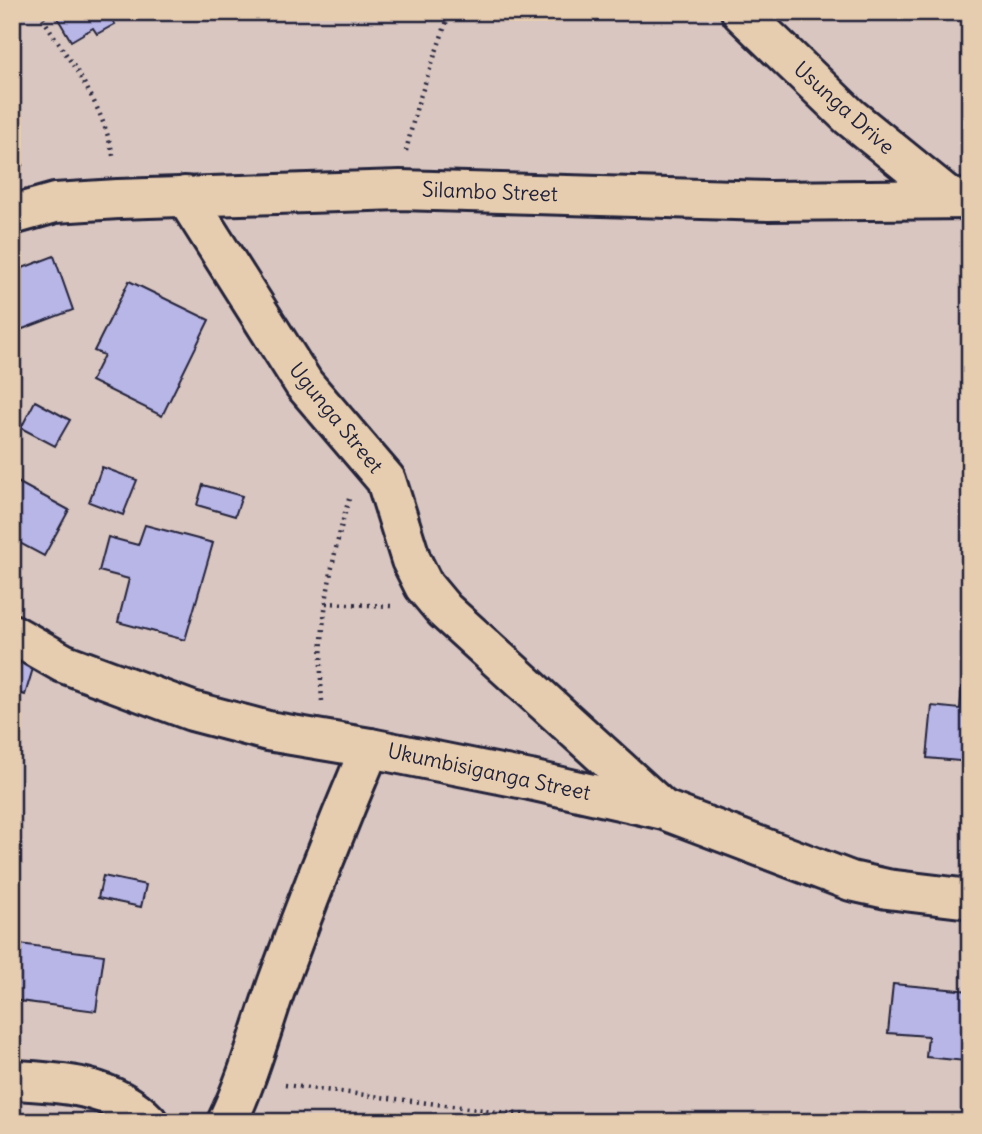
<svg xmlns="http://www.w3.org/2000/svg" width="982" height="1134" font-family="Delius,sans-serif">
<rect width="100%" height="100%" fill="#d9c6c0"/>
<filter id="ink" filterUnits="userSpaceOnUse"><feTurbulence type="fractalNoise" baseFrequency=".0143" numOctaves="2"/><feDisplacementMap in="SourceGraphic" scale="14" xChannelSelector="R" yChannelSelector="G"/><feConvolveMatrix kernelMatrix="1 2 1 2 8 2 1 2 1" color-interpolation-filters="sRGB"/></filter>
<g filter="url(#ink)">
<g fill="#b8b5e7" stroke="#22223b" stroke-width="2">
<path d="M 54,12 L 115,12 L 109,16 L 115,24 L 97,34 L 93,28 L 71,41 Z"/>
<path d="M 54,256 L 73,310 L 12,333 L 12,272 Z"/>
<path d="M 129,281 L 209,320 L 162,416 L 91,381 L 104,355 L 94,351 Z"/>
<path d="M 35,401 L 70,420 L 55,446 L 21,428 Z"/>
<path d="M 102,467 L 137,480 L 123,515 L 89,502 Z"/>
<path d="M 12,479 L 69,510 L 44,556 L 12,539 Z"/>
<path d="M 203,485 L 242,496 L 235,516 L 197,505 Z"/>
<path d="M 145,525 L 213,543 L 185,640 L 118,622 L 129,579 L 99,571 L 108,537 L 138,545 Z"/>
<path d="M 17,649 L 37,655 L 25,695 L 12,691 L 12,667 Z"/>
<path d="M 962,687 L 970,688 L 970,762 L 927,758 L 932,706 L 960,709 Z"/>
<path d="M 103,876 L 146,885 L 141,907 L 98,898 Z"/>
<path d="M 12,943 L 104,955 L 96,1011 L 12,1000 Z"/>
<path d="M 893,984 L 970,991 L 970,1040 L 967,1040 L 965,1061 L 926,1057 L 928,1036 L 888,1033 Z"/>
</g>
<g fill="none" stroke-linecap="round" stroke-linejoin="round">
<g stroke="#22223b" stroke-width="44">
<g id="minor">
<path d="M 741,12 L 850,117 L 951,199"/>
<path d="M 185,196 L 304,384 L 386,480 L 411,560 L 424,586 L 444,610 L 660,807"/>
<path d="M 12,215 L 55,203 L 118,199 L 400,190 L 768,201 L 970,199"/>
<path d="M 12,634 L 63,663 L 192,711 L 268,731 L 370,748 L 530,780 L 664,810 L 851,881 L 887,889 L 970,899"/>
<path d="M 12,1080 C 60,1082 113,1085 148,1122"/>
<path d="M 227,1122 C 250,1075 262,1025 280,976 C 308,899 338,823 370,748"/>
</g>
</g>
<g stroke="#22223b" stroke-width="4.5" stroke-dasharray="2 5" stroke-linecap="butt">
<path d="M 39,12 C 71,65 101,97 114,160"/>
<path d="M 406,151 L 417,106 L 450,12"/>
<path d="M 12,154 L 25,169"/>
<path d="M 326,603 L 391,606"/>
<path d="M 322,701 C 317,634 330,563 349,499"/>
<path d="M 285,1085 L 556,1119"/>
</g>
<use href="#minor" stroke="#e7cdaf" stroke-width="38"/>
</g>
</g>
<g text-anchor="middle" stroke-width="5" stroke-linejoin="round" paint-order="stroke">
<g font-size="21" fill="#22223b" stroke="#e7cdaf">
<text transform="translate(844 108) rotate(42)" y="7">Usunga Drive</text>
<text transform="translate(490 192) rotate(2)" y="7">Silambo Street</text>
<text transform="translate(336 418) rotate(51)" y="7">Ugunga Street</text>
<text transform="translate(489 772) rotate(12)" y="7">Ukumbisiganga Street</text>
</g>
</g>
<rect width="982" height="1134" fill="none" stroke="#e7cdaf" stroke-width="42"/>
<rect x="21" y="21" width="940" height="1092" fill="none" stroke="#22223b" stroke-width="2.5" filter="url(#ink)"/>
</svg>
